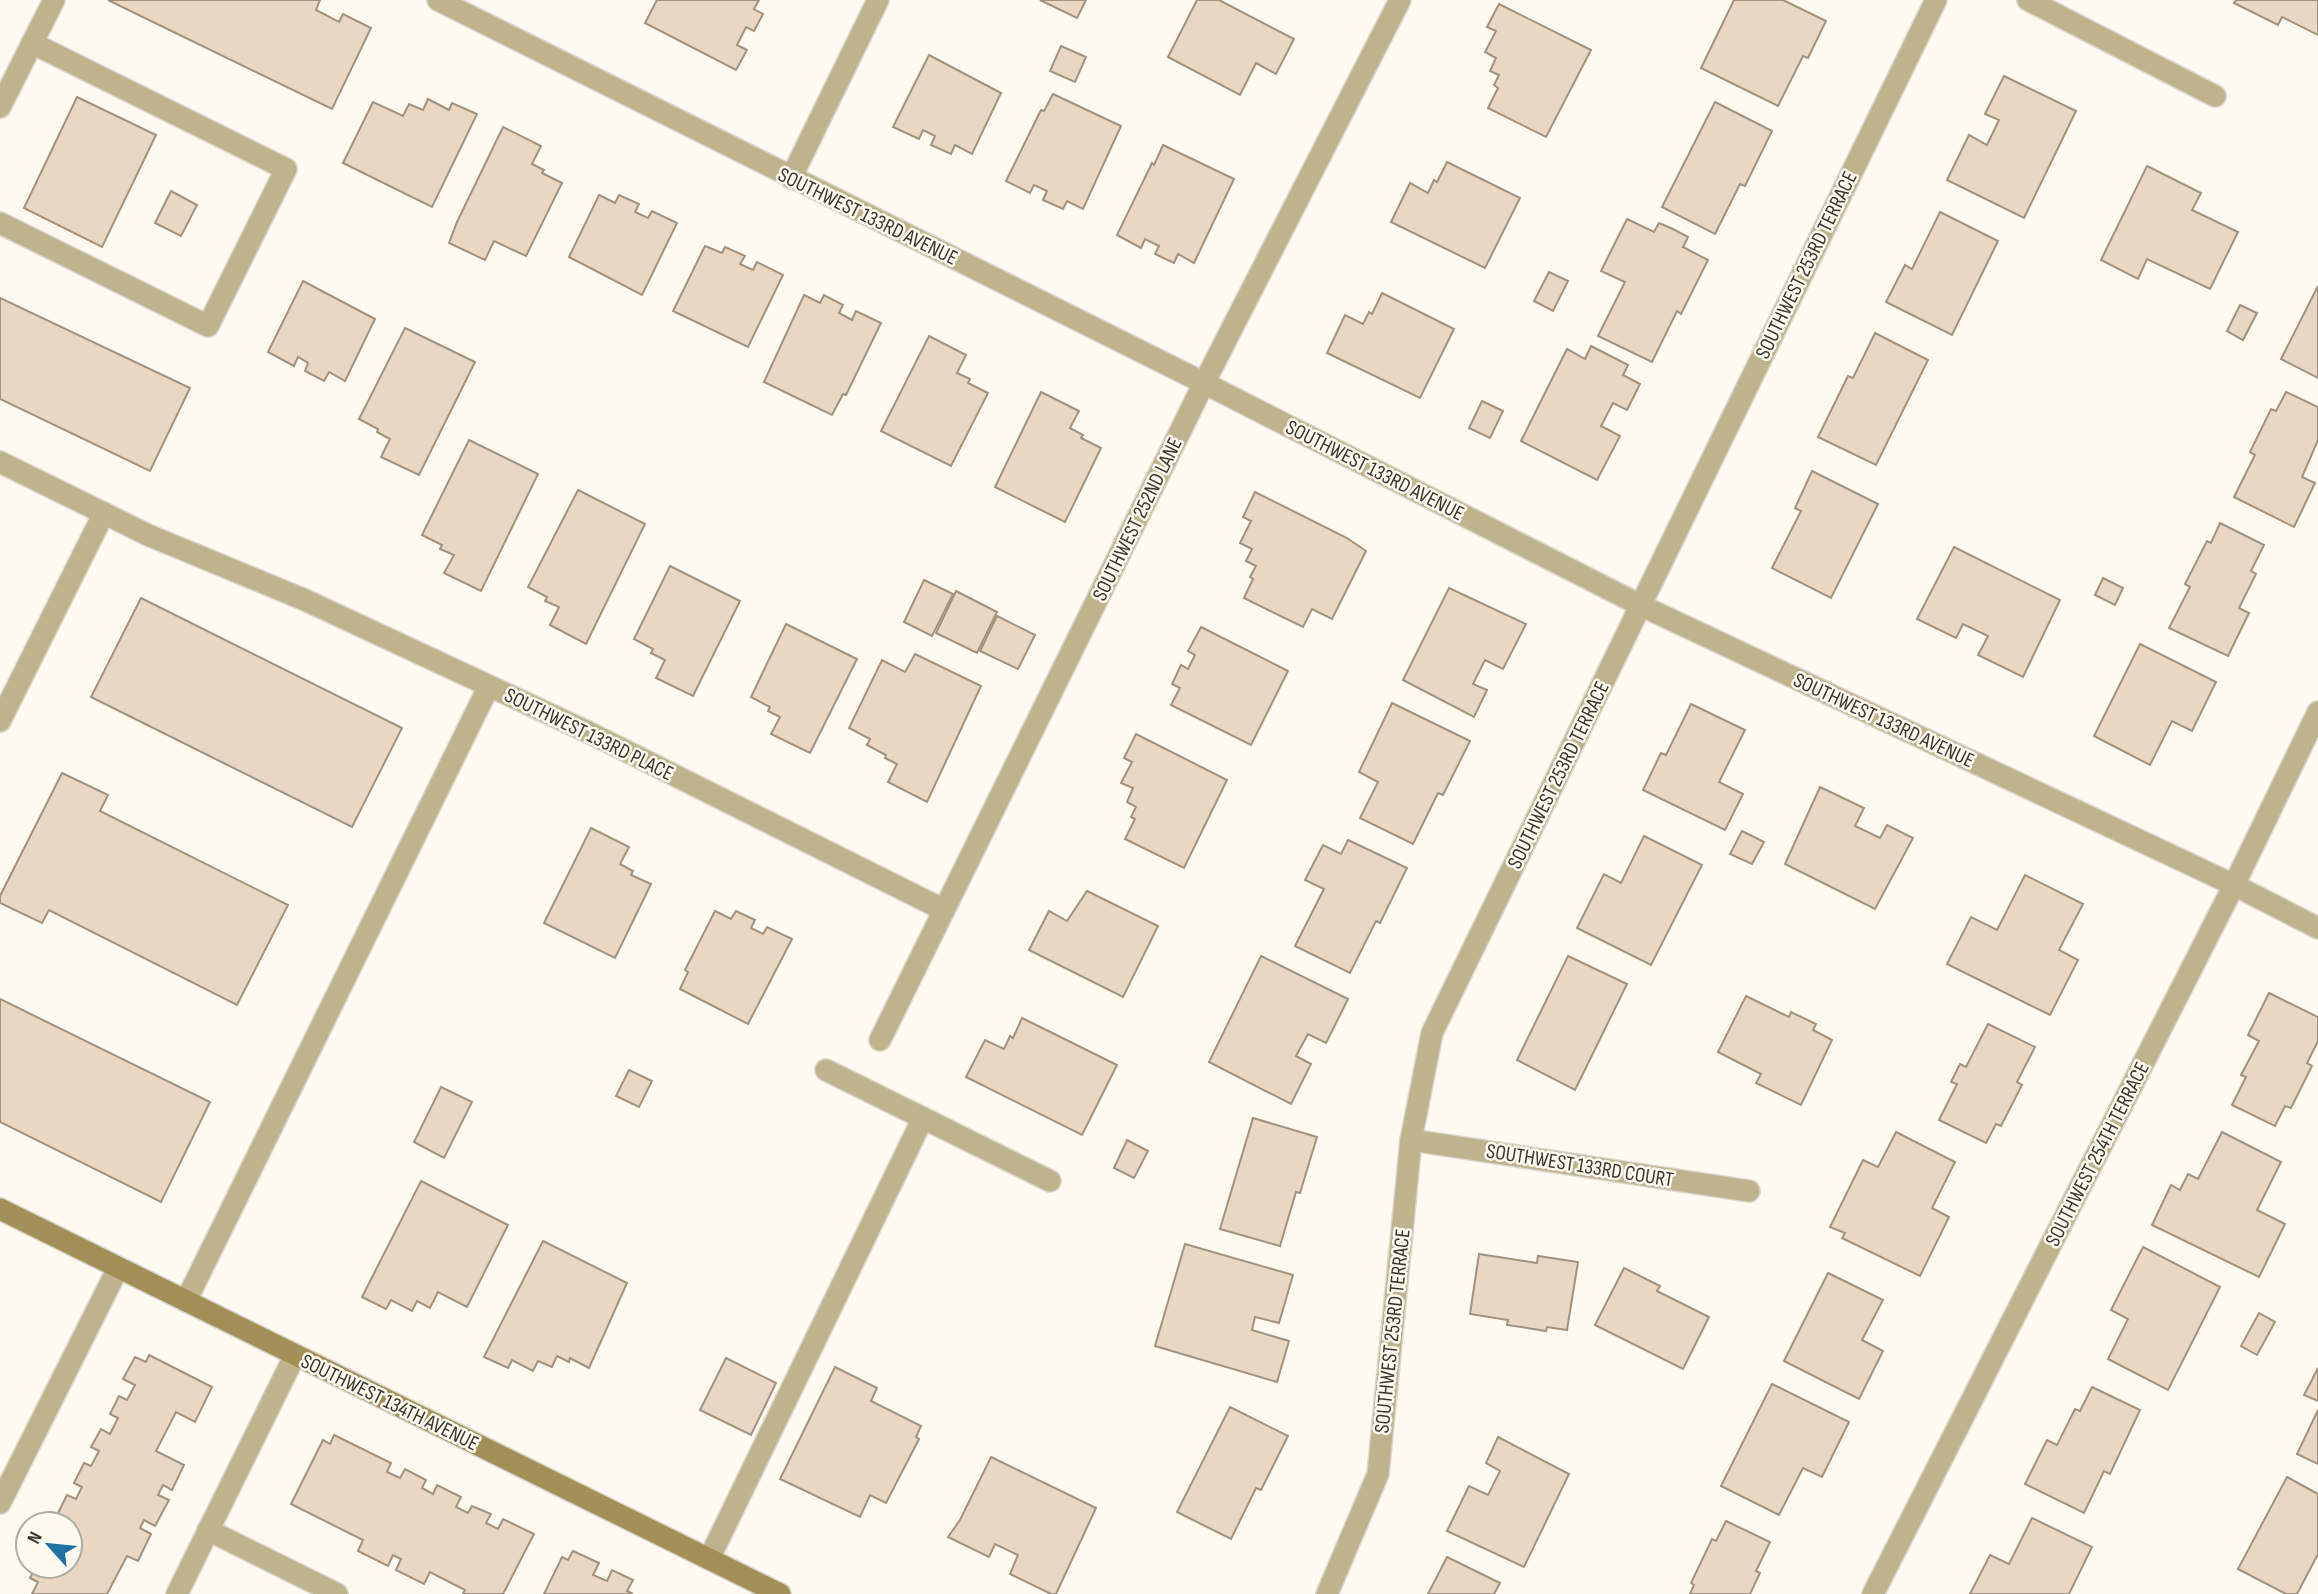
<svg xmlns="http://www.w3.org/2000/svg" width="2318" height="1594" font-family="'Sofia Sans Condensed',sans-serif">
<rect width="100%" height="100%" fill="#fefaf1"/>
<g fill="#e9d7c3" stroke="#a1917e" stroke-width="2">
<path d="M 108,0 L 320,0 L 316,10 L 339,22 L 343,14 L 371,28 L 332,109 Z"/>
<path d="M 657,0 L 759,0 L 754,9 L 763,14 L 754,31 L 746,27 L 737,45 L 747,50 L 736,70 L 645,23 Z"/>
<path d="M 1040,0 L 1086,0 L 1077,18 Z"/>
<path d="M 1197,0 L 1219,0 L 1294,39 L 1276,74 L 1256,63 L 1240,95 L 1168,57 Z"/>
<path d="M 1734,0 L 1783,0 L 1826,21 L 1808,58 L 1803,56 L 1778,106 L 1701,68 Z"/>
<path d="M 2236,0 L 2318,0 L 2318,35 L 2282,17 L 2278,25 L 2234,3 Z"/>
<path d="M 1499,4 L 1591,50 L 1546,137 L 1488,108 L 1498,88 L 1494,85 L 1499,75 L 1490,71 L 1496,58 L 1485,52 L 1496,31 L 1487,27 Z"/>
<path d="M 1061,46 L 1086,57 L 1075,82 L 1050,71 Z"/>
<path d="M 929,55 L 1001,93 L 972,154 L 955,145 L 951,154 L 931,145 L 935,136 L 923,130 L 919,139 L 893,127 Z"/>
<path d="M 2004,76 L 2076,111 L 2024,218 L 1947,180 L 1969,135 L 1987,145 L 1999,120 L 1985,114 Z"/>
<path d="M 1053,94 L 1121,126 L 1083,209 L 1067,201 L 1063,209 L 1043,200 L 1047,191 L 1034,185 L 1030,193 L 1006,181 L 1041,110 L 1044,111 Z"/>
<path d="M 77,97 L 156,135 L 102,247 L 24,208 Z"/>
<path d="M 428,99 L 449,110 L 452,103 L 477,114 L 432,207 L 343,163 L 373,102 L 403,116 L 409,104 L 423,110 Z"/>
<path d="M 1715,102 L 1772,131 L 1745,186 L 1740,184 L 1715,234 L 1662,207 Z"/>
<path d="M 503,127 L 541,146 L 532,164 L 544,170 L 542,173 L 562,183 L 526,256 L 494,241 L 485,260 L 449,243 L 457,222 Z"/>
<path d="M 1163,145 L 1234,179 L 1194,263 L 1178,254 L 1174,263 L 1155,254 L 1159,246 L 1145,239 L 1141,248 L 1117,235 L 1152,163 L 1154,165 Z"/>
<path d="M 1447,162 L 1520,198 L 1485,268 L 1391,222 L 1410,183 L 1428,193 L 1434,180 L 1437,182 Z"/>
<path d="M 2147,166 L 2201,193 L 2192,210 L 2238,232 L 2210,289 L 2147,259 L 2138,279 L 2101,260 Z"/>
<path d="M 171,191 L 197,205 L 181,236 L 155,223 Z"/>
<path d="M 599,195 L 615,203 L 619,195 L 639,204 L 635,212 L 648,218 L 652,211 L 677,223 L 642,295 L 569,257 Z"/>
<path d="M 1940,212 L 1998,241 L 1952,335 L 1886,302 L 1905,265 L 1912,269 Z"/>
<path d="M 1627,219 L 1654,232 L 1659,223 L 1673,229 L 1688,237 L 1683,247 L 1708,260 L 1681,314 L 1677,311 L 1652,362 L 1598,336 L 1625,282 L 1601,271 Z"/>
<path d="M 705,246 L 722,253 L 725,247 L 745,256 L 740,264 L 753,270 L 757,262 L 783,275 L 748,347 L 673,311 Z"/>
<path d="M 1549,272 L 1568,281 L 1553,311 L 1534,301 Z"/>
<path d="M 303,281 L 375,319 L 345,381 L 329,372 L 324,381 L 305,371 L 308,363 L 298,357 L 294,366 L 268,352 Z"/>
<path d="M 2318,286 L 2318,378 L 2281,359 Z"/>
<path d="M 1382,293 L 1454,329 L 1420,398 L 1327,353 L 1345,315 L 1363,324 L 1369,312 L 1372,314 Z"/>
<path d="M 804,295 L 820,303 L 824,295 L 843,305 L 839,313 L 852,320 L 856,311 L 881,323 L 846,395 L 843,394 L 832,415 L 764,382 Z"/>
<path d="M 0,298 L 190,388 L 150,471 L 0,399 Z"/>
<path d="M 2240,305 L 2257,313 L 2243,340 L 2227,331 Z"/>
<path d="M 405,328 L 475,362 L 419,475 L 381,457 L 390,439 L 377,432 L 378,429 L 359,419 Z"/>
<path d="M 1875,333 L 1928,360 L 1876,465 L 1818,437 L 1848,376 L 1853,378 Z"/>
<path d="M 929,336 L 966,355 L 957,373 L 970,379 L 968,383 L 988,393 L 951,466 L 881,431 Z"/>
<path d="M 1591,346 L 1628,365 L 1623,375 L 1640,384 L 1627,410 L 1613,403 L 1601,426 L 1620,436 L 1597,480 L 1521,441 L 1567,349 L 1585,359 Z"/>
<path d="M 1041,392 L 1079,411 L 1070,428 L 1083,435 L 1081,438 L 1101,448 L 1065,522 L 995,487 Z"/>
<path d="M 2286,392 L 2318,407 L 2318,440 L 2302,477 L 2315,483 L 2294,527 L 2234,497 L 2255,455 L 2250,452 L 2271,409 L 2276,411 Z"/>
<path d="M 1482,401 L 1503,411 L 1490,438 L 1469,428 Z"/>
<path d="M 469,440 L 538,474 L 481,591 L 444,573 L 454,555 L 440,549 L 442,545 L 422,535 Z"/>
<path d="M 1812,471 L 1878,504 L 1831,598 L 1772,568 L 1801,511 L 1795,508 Z"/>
<path d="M 578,490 L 645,524 L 586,644 L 550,625 L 559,607 L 545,601 L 547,597 L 528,587 Z"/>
<path d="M 1255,492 L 1347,538 L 1366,551 L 1332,619 L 1312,609 L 1303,627 L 1244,598 L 1253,579 L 1250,577 L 1256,566 L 1246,561 L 1252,549 L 1240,543 L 1251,521 L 1243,517 Z"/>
<path d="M 2220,523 L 2264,545 L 2251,571 L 2256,574 L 2239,608 L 2249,613 L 2228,656 L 2169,628 L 2190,587 L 2185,584 L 2207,541 L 2211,543 Z"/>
<path d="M 1954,547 L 2060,600 L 2023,677 L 1978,655 L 1988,636 L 1963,624 L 1956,638 L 1917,619 Z"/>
<path d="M 670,566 L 740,601 L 693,696 L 656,678 L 665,660 L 651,653 L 653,649 L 634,639 Z"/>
<path d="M 2103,578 L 2123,588 L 2115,605 L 2095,595 Z"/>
<path d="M 924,580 L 953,594 L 932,636 L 904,622 Z"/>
<path d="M 1449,588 L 1526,624 L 1503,669 L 1485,660 L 1473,684 L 1487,690 L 1474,717 L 1403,680 Z"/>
<path d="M 956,591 L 997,612 L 977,653 L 936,633 Z"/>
<path d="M 141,598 L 402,728 L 352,827 L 91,697 Z"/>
<path d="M 997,616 L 1035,635 L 1018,669 L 980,651 Z"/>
<path d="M 786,624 L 857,659 L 810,753 L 771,734 L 780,717 L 768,711 L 770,707 L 751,697 Z"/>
<path d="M 1201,627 L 1288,671 L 1251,745 L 1171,705 L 1180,688 L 1172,684 L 1181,665 L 1188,669 L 1195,655 L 1188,651 Z"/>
<path d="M 2140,644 L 2216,682 L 2192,731 L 2172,721 L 2150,765 L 2094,736 Z"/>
<path d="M 915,654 L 981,686 L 927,802 L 888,782 L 897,764 L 885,758 L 886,755 L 867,745 L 870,739 L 849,728 L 882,660 L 905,672 Z"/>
<path d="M 1392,703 L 1470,741 L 1443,795 L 1438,793 L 1413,844 L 1360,818 L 1378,782 L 1359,772 Z"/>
<path d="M 1691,704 L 1745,730 L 1719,782 L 1743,794 L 1725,830 L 1643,790 L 1661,753 L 1666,755 Z"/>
<path d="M 1136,734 L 1227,780 L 1184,868 L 1125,839 L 1135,819 L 1131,817 L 1136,807 L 1127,802 L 1133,788 L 1121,783 L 1132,762 L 1124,758 Z"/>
<path d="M 62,773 L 108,795 L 100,811 L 288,905 L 237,1005 L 49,910 L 42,923 L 0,903 L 0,896 Z"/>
<path d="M 1820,787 L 1864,808 L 1855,826 L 1880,838 L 1887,825 L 1913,838 L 1875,909 L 1785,864 Z"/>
<path d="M 591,828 L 629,847 L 620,864 L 633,871 L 631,875 L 651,884 L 615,958 L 544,923 Z"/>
<path d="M 1742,831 L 1764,842 L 1752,864 L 1730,854 Z"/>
<path d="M 1644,836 L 1702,865 L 1651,965 L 1577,928 L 1604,874 L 1621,883 Z"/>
<path d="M 1348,840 L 1407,868 L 1380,923 L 1376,921 L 1350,973 L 1295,946 L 1324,889 L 1305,880 L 1323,845 L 1341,854 Z"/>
<path d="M 2025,875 L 2083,904 L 2059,950 L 2078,960 L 2050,1015 L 1947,964 L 1971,917 L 1997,930 Z"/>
<path d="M 1087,891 L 1158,926 L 1123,997 L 1029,950 L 1049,911 L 1067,921 Z"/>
<path d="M 715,911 L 731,919 L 736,911 L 755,920 L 751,928 L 763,934 L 767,927 L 792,939 L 748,1024 L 680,989 L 688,972 L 685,970 Z"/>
<path d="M 1261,956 L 1348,999 L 1326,1043 L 1308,1034 L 1296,1056 L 1311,1064 L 1291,1104 L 1209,1062 Z"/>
<path d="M 1568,956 L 1627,984 L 1575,1090 L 1517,1060 Z"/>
<path d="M 2269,993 L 2318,1017 L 2318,1041 L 2307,1063 L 2312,1066 L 2291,1108 L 2285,1106 L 2275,1126 L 2232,1105 L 2246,1077 L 2241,1075 L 2259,1041 L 2248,1035 Z"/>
<path d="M 1746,996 L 1789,1017 L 1791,1012 L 1816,1024 L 1813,1030 L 1832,1040 L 1801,1105 L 1756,1083 L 1761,1074 L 1718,1052 Z"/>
<path d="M 0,999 L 210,1102 L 161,1202 L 0,1122 Z"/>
<path d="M 1022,1018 L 1117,1065 L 1082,1135 L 966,1077 L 985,1040 L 1004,1049 L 1010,1036 L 1013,1038 Z"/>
<path d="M 1988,1024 L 2035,1047 L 2017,1082 L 2022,1085 L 2001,1126 L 1996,1124 L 1986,1143 L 1939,1120 L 1957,1084 L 1951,1082 L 1960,1064 L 1966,1067 Z"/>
<path d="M 629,1070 L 652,1081 L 639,1107 L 616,1096 Z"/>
<path d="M 441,1087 L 472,1102 L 444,1158 L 414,1142 Z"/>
<path d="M 1253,1118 L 1317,1137 L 1300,1193 L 1296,1192 L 1280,1246 L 1220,1229 Z"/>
<path d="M 1896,1132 L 1955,1162 L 1932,1208 L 1949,1217 L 1920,1276 L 1842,1238 L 1845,1233 L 1830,1227 L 1863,1160 L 1878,1167 Z"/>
<path d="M 2222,1132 L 2281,1162 L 2257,1210 L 2285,1224 L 2259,1277 L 2152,1225 L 2171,1185 L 2180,1190 L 2188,1174 L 2198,1179 Z"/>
<path d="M 1127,1140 L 1148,1151 L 1134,1178 L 1114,1168 Z"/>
<path d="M 421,1181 L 508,1225 L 467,1307 L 438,1292 L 430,1308 L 417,1301 L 412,1311 L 391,1300 L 386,1309 L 362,1297 Z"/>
<path d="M 543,1241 L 627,1283 L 589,1368 L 570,1358 L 569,1362 L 557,1356 L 552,1367 L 538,1361 L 533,1371 L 512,1360 L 508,1368 L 484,1357 Z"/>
<path d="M 1185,1244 L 1293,1275 L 1279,1323 L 1255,1317 L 1252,1330 L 1289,1341 L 1277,1382 L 1155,1346 Z"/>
<path d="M 2143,1247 L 2220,1287 L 2168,1390 L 2108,1359 L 2128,1319 L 2111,1310 Z"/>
<path d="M 1479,1254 L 1537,1263 L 1538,1256 L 1578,1262 L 1567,1330 L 1547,1327 L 1546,1331 L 1527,1328 L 1507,1325 L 1508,1320 L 1470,1314 Z"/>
<path d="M 1624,1268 L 1660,1286 L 1657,1291 L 1709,1317 L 1683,1369 L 1595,1325 Z"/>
<path d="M 1828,1273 L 1883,1300 L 1862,1340 L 1883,1351 L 1859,1399 L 1784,1361 Z"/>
<path d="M 2259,1313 L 2275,1322 L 2257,1355 L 2241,1346 Z"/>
<path d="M 149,1355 L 212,1387 L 195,1422 L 176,1412 L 156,1451 L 184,1465 L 172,1490 L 163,1485 L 158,1495 L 169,1500 L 155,1526 L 144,1520 L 140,1528 L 151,1534 L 138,1561 L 127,1556 L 107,1594 L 32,1594 L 38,1582 L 30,1578 L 36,1566 L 70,1566 L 70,1524 L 64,1524 L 65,1522 L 56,1517 L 67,1495 L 76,1499 L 82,1487 L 74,1483 L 84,1463 L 91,1466 L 99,1451 L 91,1447 L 101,1429 L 110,1434 L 118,1418 L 110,1414 L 119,1396 L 127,1400 L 135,1385 L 123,1379 L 135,1357 L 146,1362 Z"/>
<path d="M 726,1358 L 776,1383 L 751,1435 L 700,1410 Z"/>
<path d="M 835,1367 L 877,1388 L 871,1401 L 921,1426 L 916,1437 L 919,1439 L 886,1503 L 870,1495 L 860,1517 L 780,1479 Z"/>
<path d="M 2318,1368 L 2318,1401 L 2304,1395 Z"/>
<path d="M 1772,1384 L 1849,1422 L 1822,1477 L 1803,1468 L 1779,1515 L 1721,1486 Z"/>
<path d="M 2092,1387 L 2140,1410 L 2110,1474 L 2104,1471 L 2084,1513 L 2025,1484 L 2047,1440 L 2057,1445 L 2075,1409 L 2080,1411 Z"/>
<path d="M 1230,1407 L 1288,1436 L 1261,1490 L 1256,1488 L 1231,1539 L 1177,1512 Z"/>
<path d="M 2318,1410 L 2318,1464 L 2297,1454 Z"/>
<path d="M 334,1435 L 391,1463 L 387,1472 L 400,1478 L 405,1469 L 426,1480 L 422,1488 L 433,1494 L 437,1485 L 461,1497 L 456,1507 L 468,1513 L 472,1506 L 491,1514 L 486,1523 L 498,1529 L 503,1519 L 534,1534 L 503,1594 L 463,1594 L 465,1590 L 430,1572 L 424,1584 L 396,1570 L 401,1559 L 393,1555 L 388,1566 L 358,1551 L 363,1540 L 291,1504 L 323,1440 L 330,1444 Z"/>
<path d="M 1498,1437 L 1569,1474 L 1524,1567 L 1447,1531 L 1469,1486 L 1488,1495 L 1500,1471 L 1486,1463 Z"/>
<path d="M 991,1457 L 1096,1508 L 1056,1594 L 1051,1594 L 1010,1574 L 1018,1555 L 995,1544 L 989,1557 L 948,1537 L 960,1520 Z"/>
<path d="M 2287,1477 L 2318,1494 L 2318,1554 L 2297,1594 L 2286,1594 L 2238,1569 Z"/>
<path d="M 2032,1518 L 2092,1547 L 2069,1594 L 1970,1594 L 1990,1555 L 2009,1564 Z"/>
<path d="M 1726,1521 L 1770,1542 L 1756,1571 L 1760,1573 L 1750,1594 L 1690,1594 L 1694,1585 L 1691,1583 L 1712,1539 L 1716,1541 Z"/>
<path d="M 573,1551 L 599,1563 L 593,1575 L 607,1581 L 612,1570 L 633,1580 L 627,1591 L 633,1594 L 544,1594 L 562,1557 L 568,1560 Z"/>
<path d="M 1447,1557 L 1500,1583 L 1494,1594 L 1428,1594 Z"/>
</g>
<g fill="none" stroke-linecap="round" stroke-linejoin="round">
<g stroke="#dbd7ce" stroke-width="24">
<g id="lane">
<path d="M 923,1118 L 1050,1181"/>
<path d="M 709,1559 L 923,1118 L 826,1070"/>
</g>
</g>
<g stroke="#dbd7ce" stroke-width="24">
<g id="street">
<path d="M 438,0 L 1204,383 L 1640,605 L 2234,885 L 2318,928"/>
<path d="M 2028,0 L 2215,96"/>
<path d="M 0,107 L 54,0"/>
<path d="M 791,178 L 878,0"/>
<path d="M 0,223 L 208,326 L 286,169 L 32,43"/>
<path d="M 0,462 L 148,535 L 305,600 L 588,732 L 944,910"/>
<path d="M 0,721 L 104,513"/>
<path d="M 880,1040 L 1204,383 L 1400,0"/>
<path d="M 1411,1140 L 1749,1191"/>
<path d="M 186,1301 L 489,686"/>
<path d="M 0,1503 L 118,1268"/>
<path d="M 208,1530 L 337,1594"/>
<path d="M 177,1594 L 295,1355"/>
<path d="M 1327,1594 L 1378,1474 L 1411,1140 L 1432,1033 L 1936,0"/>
<path d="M 1873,1594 L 2234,885 L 2318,712"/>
</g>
</g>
<g stroke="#dbd7ce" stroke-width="24">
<path id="secondary" d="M 0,1209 L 780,1594"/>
</g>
<use href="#lane" stroke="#bfb38e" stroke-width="21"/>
<use href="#street" stroke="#bfb38e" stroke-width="21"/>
<use href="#secondary" stroke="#a29058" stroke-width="21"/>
</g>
<g text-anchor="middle" stroke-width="5" stroke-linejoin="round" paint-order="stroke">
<g font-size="21" fill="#39362c" stroke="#fefaf1">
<text transform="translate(868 216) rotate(26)" y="7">SOUTHWEST 133RD AVENUE</text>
<text transform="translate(1806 265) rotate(-64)" y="7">SOUTHWEST 253RD TERRACE</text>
<text transform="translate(1375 470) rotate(27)" y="7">SOUTHWEST 133RD AVENUE</text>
<text transform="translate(1137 519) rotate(-64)" y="7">SOUTHWEST 252ND LANE</text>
<text transform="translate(1884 720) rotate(25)" y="7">SOUTHWEST 133RD AVENUE</text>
<text transform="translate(589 734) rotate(26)" y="7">SOUTHWEST 133RD PLACE</text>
<text transform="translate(1558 775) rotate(-64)" y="7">SOUTHWEST 253RD TERRACE</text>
<text transform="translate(2097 1154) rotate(-63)" y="7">SOUTHWEST 254TH TERRACE</text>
<text transform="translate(1580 1165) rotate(9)" y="7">SOUTHWEST 133RD COURT</text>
<text transform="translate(1392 1331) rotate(-84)" y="7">SOUTHWEST 253RD TERRACE</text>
<text transform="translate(390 1402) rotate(26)" y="7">SOUTHWEST 134TH AVENUE</text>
</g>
</g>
<g transform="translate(49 1545) rotate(297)"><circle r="33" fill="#fefaf1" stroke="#afaca2" stroke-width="2"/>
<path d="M0-5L12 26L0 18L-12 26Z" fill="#1f73a4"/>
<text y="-10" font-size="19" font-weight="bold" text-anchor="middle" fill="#39362c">N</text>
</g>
</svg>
